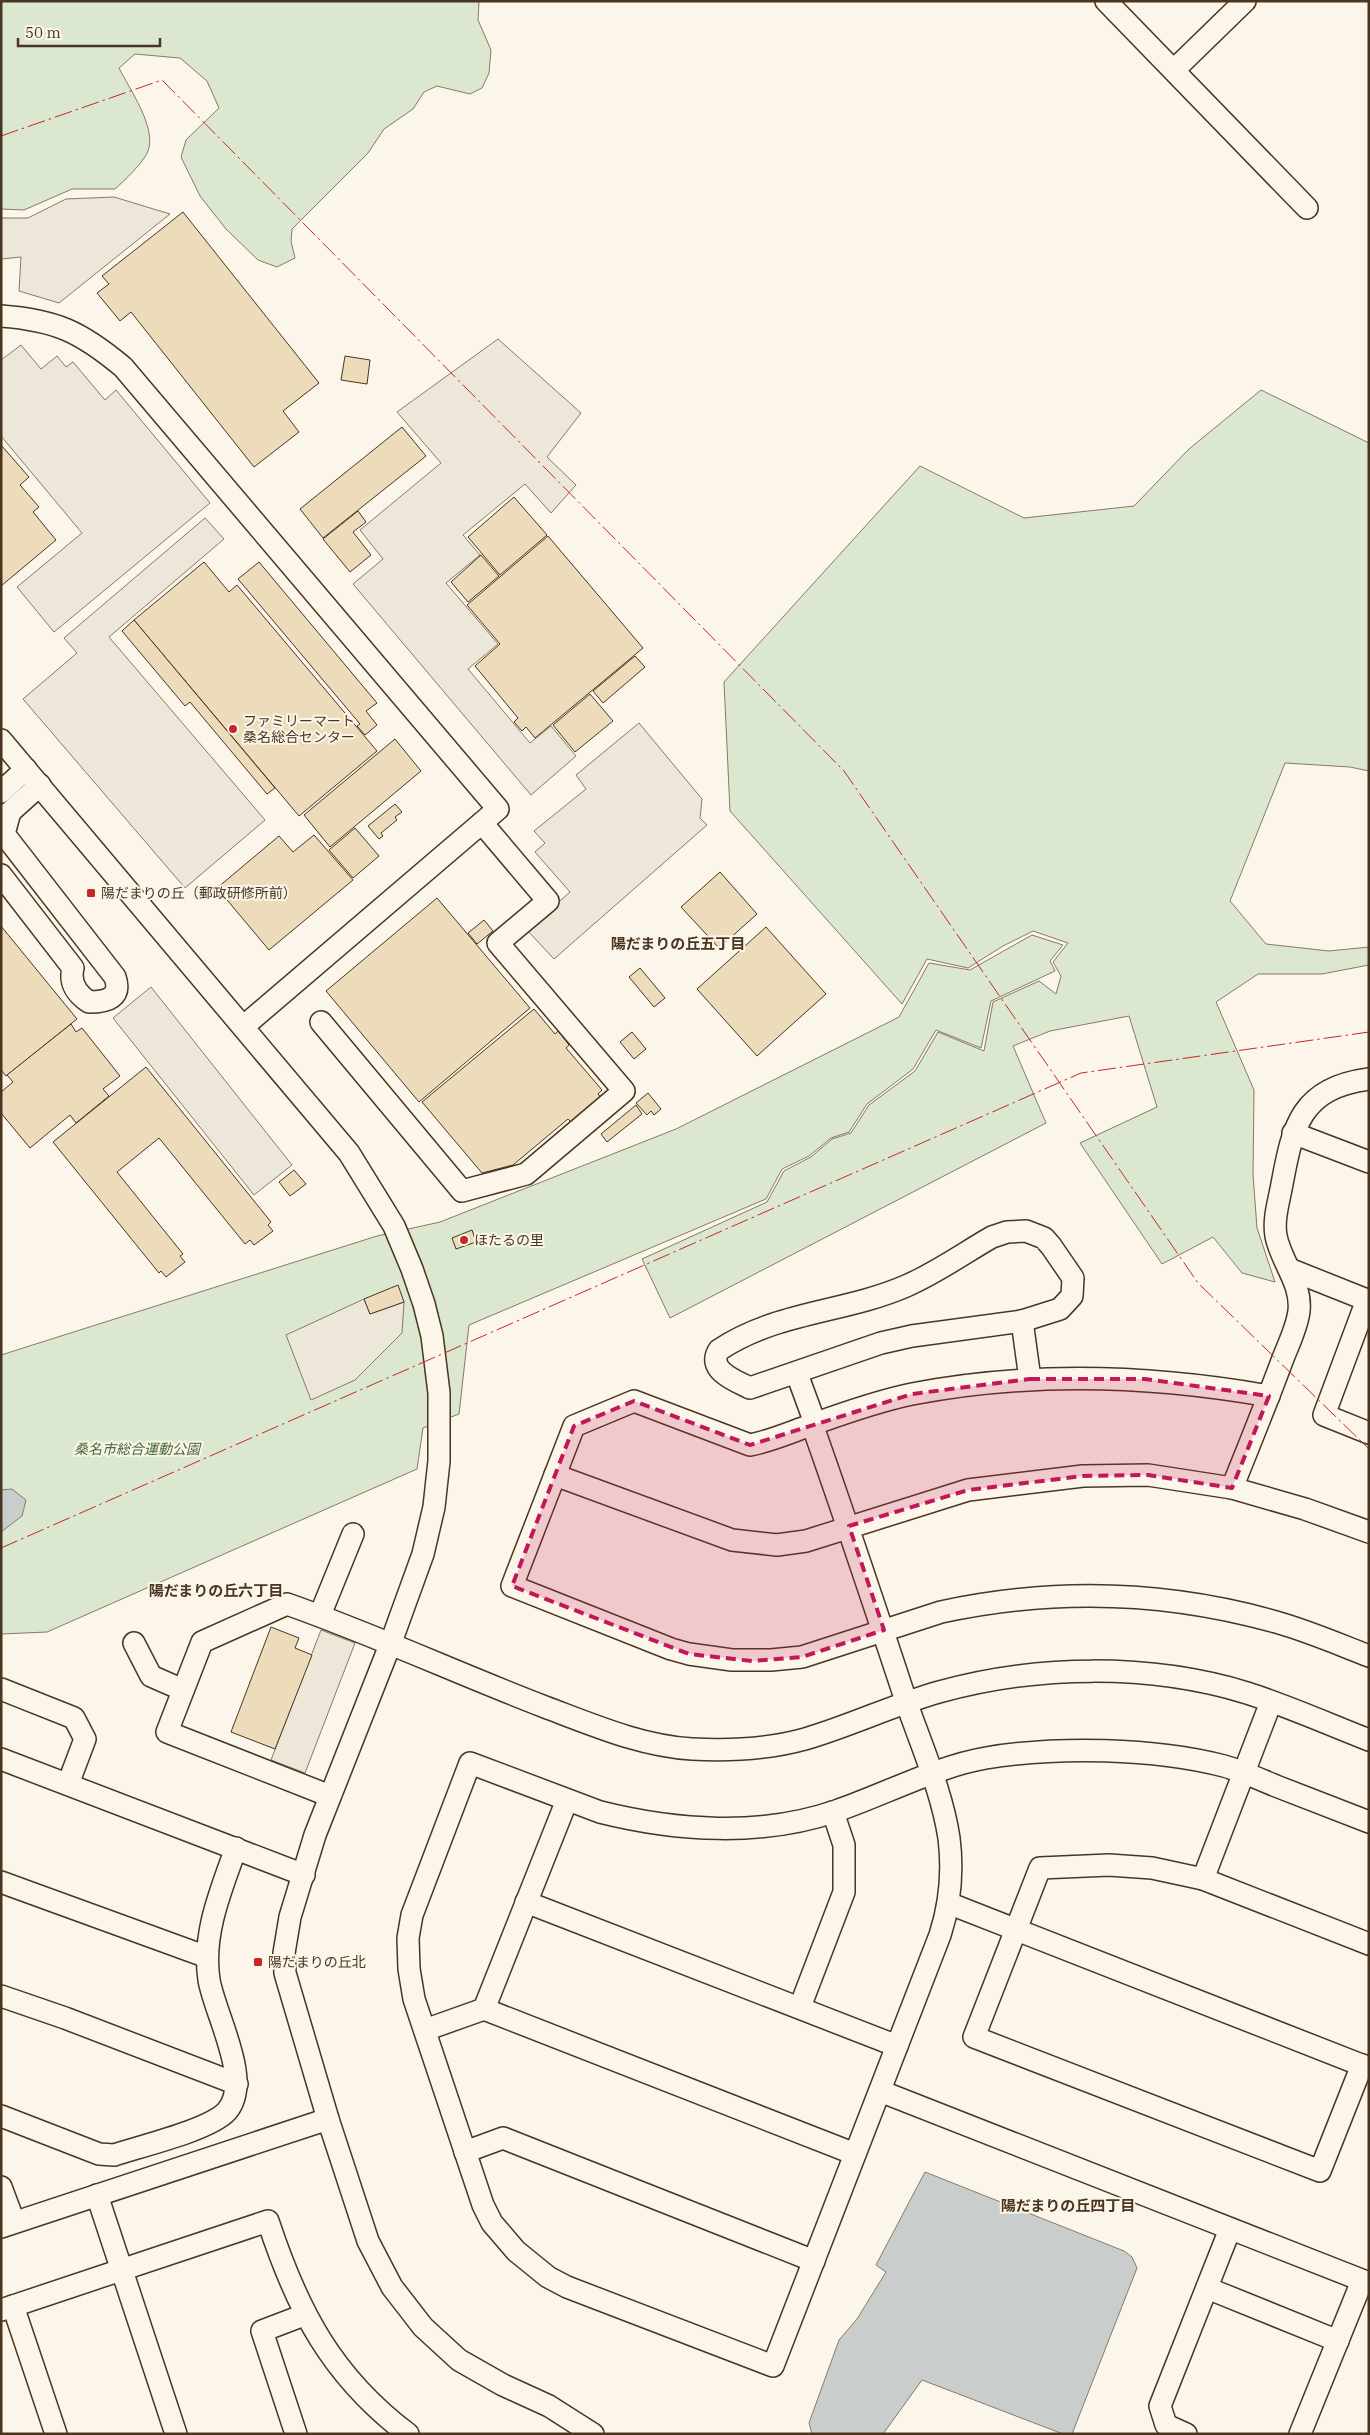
<svg xmlns="http://www.w3.org/2000/svg" width="1370" height="2435" font-family="'IBM Plex Serif','Noto Sans JP',serif">
<rect width="100%" height="100%" fill="#fbf6e9"/>
<g fill="#dce7d0" stroke="#887966">
<path d="M 1,1 L 479,1 L 478,20 L 491,50 L 489,73 L 482,88 L 470,94 L 437,86 L 424,92 L 413,109 L 384,129 L 368,153 L 292,229 L 291,241 L 295,258 L 277,267 L 258,260 L 226,229 L 200,196 L 181,157 L 186,140 L 219,108 L 207,81 L 180,58 L 135,54 L 119,68 C 129,88 157,128 148,151 C 144,162 124,181 115,189 L 72,189 L 24,210 L 1,209 Z"/>
<path d="M 1261,390 L 1369,443 L 1369,771 L 1350,767 L 1285,763 L 1230,901 L 1266,944 L 1329,951 L 1369,947 L 1369,965 L 1322,974 L 1258,974 L 1216,1002 L 1254,1090 L 1253,1175 L 1257,1228 L 1275,1282 L 1242,1273 L 1213,1237 L 1162,1264 L 1080,1143 L 1157,1107 L 1129,1016 L 1050,1031 L 1013,1046 L 1046,1123 L 670,1318 L 642,1259 L 767,1202 L 784,1171 L 811,1157 L 832,1139 L 851,1133 L 869,1105 L 915,1071 L 938,1032 L 984,1051 L 993,1002 L 1039,981 L 1056,994 L 1061,976 L 1053,962 L 1068,943 L 1033,931 L 1003,946 L 968,968 L 927,959 L 902,1004 L 730,811 L 724,682 L 920,466 L 1024,518 L 1134,506 L 1189,449 Z"/>
<path d="M 1032,935 L 1063,945 L 1050,961 L 1055,971 L 991,1001 L 981,1048 L 936,1030 L 913,1069 L 867,1104 L 849,1132 L 831,1138 L 809,1156 L 782,1169 L 766,1199 L 469,1325 L 459,1414 L 423,1428 L 417,1469 L 47,1632 L 1,1634 L 1,1355 L 377,1236 L 440,1222 L 676,1129 L 899,1017 L 929,963 L 970,970 Z"/>
</g>
<g fill="#ede7d9" stroke="#887966">
<path d="M 114,197 L 170,214 L 59,303 L 19,291 L 21,257 L 1,259 L 1,218 L 28,218 L 66,199 Z"/>
<path d="M 498,339 L 581,413 L 547,457 L 576,485 L 551,513 L 525,484 L 463,535 L 480,555 L 446,583 L 498,644 L 468,669 L 530,743 L 551,726 L 576,756 L 531,795 L 353,584 L 383,559 L 360,530 L 441,463 L 397,412 Z"/>
<path d="M 21,345 L 41,369 L 57,356 L 66,367 L 73,362 L 105,400 L 116,390 L 210,503 L 54,632 L 17,587 L 82,533 L 1,436 L 1,360 Z"/>
<path d="M 205,518 L 224,539 L 109,637 L 265,820 L 185,888 L 23,699 L 77,653 L 64,638 Z"/>
<path d="M 639,723 L 702,799 L 700,818 L 707,825 L 554,959 L 527,930 L 570,892 L 535,852 L 545,843 L 534,831 L 586,789 L 576,775 Z"/>
<path d="M 151,987 L 292,1165 L 254,1195 L 113,1018 Z"/>
<path d="M 364,1299 L 370,1314 L 404,1302 L 402,1333 L 355,1380 L 311,1400 L 286,1335 Z"/>
<path d="M 321,1630 L 355,1643 L 305,1773 L 271,1760 Z"/>
</g>
<g fill="#c9cecd" stroke="#887966">
<path d="M 12,1489 L 26,1500 L 22,1516 L 1,1532 L 1,1490 Z"/>
<path d="M 925,2172 L 1124,2251 L 1132,2257 L 1137,2268 L 1072,2434 L 1063,2434 L 922,2380 L 883,2434 L 812,2434 L 809,2423 L 839,2340 L 857,2319 L 886,2272 L 876,2265 Z"/>
</g>
<g fill="#ecdcbc" stroke="#4a3520">
<path d="M 183,212 L 319,383 L 283,411 L 299,432 L 254,467 L 131,312 L 120,321 L 97,293 L 109,284 L 102,276 Z"/>
<path d="M 345,356 L 370,360 L 367,384 L 341,380 Z"/>
<path d="M 402,427 L 426,456 L 323,538 L 300,509 Z"/>
<path d="M 1,445 L 29,477 L 20,485 L 39,507 L 33,512 L 56,540 L 1,586 Z"/>
<path d="M 514,497 L 547,535 L 500,575 L 468,537 Z"/>
<path d="M 358,511 L 366,522 L 353,532 L 371,555 L 350,572 L 323,539 Z"/>
<path d="M 548,536 L 643,648 L 535,738 L 526,727 L 522,731 L 514,722 L 518,718 L 475,666 L 500,644 L 467,605 Z"/>
<path d="M 481,555 L 499,576 L 468,602 L 451,582 Z"/>
<path d="M 204,562 L 229,592 L 237,585 L 377,751 L 299,816 L 134,620 Z"/>
<path d="M 259,562 L 377,703 L 366,711 L 377,725 L 365,735 L 357,726 L 360,724 L 238,579 Z"/>
<path d="M 134,620 L 275,788 L 267,794 L 190,702 L 185,706 L 122,631 Z"/>
<path d="M 635,656 L 645,667 L 603,703 L 593,691 Z"/>
<path d="M 590,694 L 613,721 L 575,752 L 553,725 Z"/>
<path d="M 395,739 L 421,771 L 330,847 L 304,815 Z"/>
<path d="M 395,804 L 402,812 L 395,817 L 397,820 L 381,833 L 383,836 L 379,839 L 368,826 Z"/>
<path d="M 355,828 L 379,856 L 353,878 L 329,850 Z"/>
<path d="M 314,835 L 353,880 L 269,950 L 217,888 L 279,836 L 293,852 Z"/>
<path d="M 720,872 L 757,914 L 719,948 L 681,907 Z"/>
<path d="M 437,898 L 530,1008 L 419,1102 L 326,991 Z"/>
<path d="M 484,920 L 493,931 L 477,944 L 468,933 Z"/>
<path d="M 1,926 L 77,1019 L 6,1076 L 1,1070 Z"/>
<path d="M 766,927 L 826,994 L 757,1056 L 697,989 Z"/>
<path d="M 640,968 L 665,998 L 654,1007 L 629,977 Z"/>
<path d="M 534,1009 L 555,1034 L 558,1031 L 569,1045 L 566,1048 L 602,1090 L 598,1094 L 603,1100 L 572,1123 L 568,1119 L 513,1165 L 482,1173 L 422,1102 Z"/>
<path d="M 71,1024 L 76,1032 L 82,1028 L 120,1076 L 103,1089 L 109,1096 L 76,1123 L 70,1115 L 30,1148 L 1,1113 L 1,1092 L 13,1082 L 7,1075 Z"/>
<path d="M 632,1032 L 646,1049 L 634,1059 L 620,1042 Z"/>
<path d="M 146,1067 L 271,1222 L 268,1225 L 273,1231 L 254,1245 L 250,1240 L 245,1244 L 159,1138 L 117,1172 L 183,1254 L 180,1256 L 185,1262 L 166,1277 L 161,1271 L 159,1273 L 53,1142 Z"/>
<path d="M 648,1093 L 661,1109 L 654,1115 L 651,1111 L 647,1115 L 636,1103 Z"/>
<path d="M 636,1105 L 642,1114 L 607,1142 L 601,1134 Z"/>
<path d="M 294,1170 L 306,1184 L 290,1196 L 279,1182 Z"/>
<path d="M 472,1230 L 476,1242 L 456,1249 L 452,1238 Z"/>
<path d="M 398,1285 L 404,1302 L 370,1314 L 364,1299 Z"/>
<path d="M 271,1627 L 299,1638 L 295,1648 L 312,1655 L 275,1749 L 231,1732 Z"/>
</g>
<g fill="none" stroke-linecap="round" stroke-linejoin="round">
<g stroke="#4a3520" stroke-width="24">
<g id="minor">
<path d="M 1106,1 L 1307,208"/>
<path d="M 1174,70 L 1245,1"/>
<path d="M 1,316 C 56,320 81,332 123,367 L 498,809 L 244,1026"/>
<path d="M 1,740 L 349,1153 L 394,1226 L 412,1269 L 424,1304 L 432,1336 L 439,1393 L 439,1461 L 434,1507 L 423,1554 L 390,1645 L 315,1835 L 290,1917 L 284,1953 L 285,1973 L 328,2119 L 368,2241 L 392,2287 L 423,2327 L 459,2360 L 503,2385 L 549,2406 L 593,2434"/>
<path d="M 1,792 L 26,769"/>
<path d="M 1,875 L 73,968 C 69,983 77,994 89,1002 C 107,1002 122,998 115,977 L 4,834 L 10,812 L 40,785"/>
<path d="M 321,1022 L 462,1191 L 526,1174 L 624,1091 L 498,943 L 548,901 L 482,823"/>
<path d="M 1293,1133 L 1369,1162"/>
<path d="M 1026,1231 L 1044,1238 L 1051,1246 L 1073,1278 L 1072,1296 L 1060,1309 L 1022,1321 L 912,1336 L 881,1343 L 750,1388 C 736,1381 706,1370 719,1350 C 778,1311 844,1313 906,1286 C 936,1273 964,1253 992,1237 L 1007,1232 Z"/>
<path d="M 1289,1269 L 1367,1300 L 1324,1415 L 1369,1433"/>
<path d="M 1022,1321 L 1030,1379"/>
<path d="M 797,1374 L 815,1423"/>
<path d="M 1269,1396 C 1150,1375 1031,1371 912,1394 C 878,1401 844,1413 811,1425 C 791,1432 771,1441 750,1445 L 634,1401 L 574,1426 L 512,1586 L 671,1649 L 689,1654 L 732,1660 L 771,1660 L 802,1657 L 941,1612 C 1052,1588 1166,1591 1276,1622 C 1308,1631 1338,1644 1369,1656"/>
<path d="M 812,1424 C 845,1517 876,1610 907,1704 C 922,1747 942,1792 949,1838 C 953,1870 950,1904 940,1935 L 773,2366 L 567,2287 L 548,2277 L 516,2251 L 492,2223 L 483,2205 L 414,1999 L 409,1969 L 408,1938 L 412,1915 L 470,1763 L 600,1812 C 676,1831 761,1837 836,1811 C 883,1795 938,1766 986,1758 C 1057,1746 1154,1748 1224,1766 C 1242,1771 1259,1779 1276,1786 C 1307,1798 1338,1810 1369,1822"/>
<path d="M 555,1475 L 732,1540 L 777,1545 L 806,1541 L 968,1490 L 1083,1476 L 1148,1475 L 1232,1488 L 1305,1509 L 1369,1532"/>
<path d="M 1232,1488 C 1249,1446 1266,1404 1282,1361 C 1288,1345 1297,1328 1299,1311 C 1302,1283 1281,1262 1276,1236 C 1273,1219 1279,1201 1282,1184 C 1293,1125 1301,1088 1369,1079"/>
<path d="M 320,1615 L 353,1534"/>
<path d="M 134,1643 L 151,1676 L 183,1690"/>
<path d="M 1,1689 L 74,1718 L 85,1739 L 68,1784"/>
<path d="M 1,1759 L 304,1875"/>
<path d="M 330,1796 L 167,1732 L 202,1642 L 287,1604 C 375,1635 459,1674 545,1707 C 593,1725 641,1746 692,1749 C 729,1751 769,1749 805,1739 C 850,1726 893,1705 939,1692 C 1036,1665 1149,1663 1247,1693 C 1288,1706 1328,1724 1369,1740"/>
<path d="M 1203,1879 L 1271,1702"/>
<path d="M 1,1882 L 207,1957"/>
<path d="M 526,1902 L 897,2046"/>
<path d="M 948,1903 L 1369,2068"/>
<path d="M 1,1996 L 65,2018 L 237,2084"/>
<path d="M 800,2007 L 844,1892 L 844,1845 L 833,1812"/>
<path d="M 484,2009 L 567,1800"/>
<path d="M 425,2030 L 484,2009 L 855,2154"/>
<path d="M 1362,2065 L 1320,2171 L 974,2037 L 1040,1868 L 1109,1865 L 1152,1868 L 1203,1879 L 1369,1944"/>
<path d="M 880,2091 L 1369,2283"/>
<path d="M 1,2116 L 99,2154 L 114,2155 C 141,2146 210,2130 227,2111 C 253,2081 215,2015 209,1980 C 202,1934 221,1890 236,1848"/>
<path d="M 465,2152 L 503,2138 L 814,2261"/>
<path d="M 1,2187 L 14,2222"/>
<path d="M 97,2195 L 176,2434"/>
<path d="M 1,2227 L 328,2119"/>
<path d="M 1207,2288 L 1338,2341"/>
<path d="M 13,2306 L 56,2434"/>
<path d="M 1,2310 L 268,2221 C 297,2309 331,2376 408,2434"/>
<path d="M 296,2434 L 262,2331 L 304,2315"/>
<path d="M 1186,2434 L 1166,2425 L 1160,2406 L 1230,2229"/>
<path d="M 1300,2434 L 1362,2281"/>
</g>
</g>
<use href="#minor" stroke="#fbf6e9" stroke-width="21"/>
<g stroke="#c62828" stroke-width="1" stroke-dasharray="18 4 2.5 4" stroke-linecap="butt">
<path d="M 1,136 L 162,80 L 844,771 L 1198,1283 L 1369,1449"/>
<path d="M 1,1548 L 1081,1073 L 1369,1032"/>
</g>
</g>
<path fill="#c2185b" fill-opacity="0.2" stroke="#c2185b" stroke-width="4" stroke-dasharray="10 6" stroke-linejoin="round" d="M 1030,1379 L 1145,1379 L 1269,1396 L 1232,1488 L 1148,1475 L 1083,1476 L 968,1490 L 849,1526 L 884,1630 L 802,1657 L 752,1661 L 689,1654 L 512,1586 L 574,1426 L 634,1401 L 750,1445 L 912,1394 Z"/>
<g fill="#c62828" stroke="#fbf6e9" stroke-width="2">
<circle cx="233" cy="729" r="5"/>
<rect x="86" y="888" width="10" height="10" rx="2.5"/>
<circle cx="464" cy="1240" r="5"/>
<rect x="253" y="1957" width="10" height="10" rx="2.5"/>
</g>
<g text-anchor="middle" stroke-width="4" stroke-linejoin="round" paint-order="stroke">
<g font-size="14" fill="#4a3520" stroke="#fbf6e9" text-anchor="start">
<text x="243" y="726">ファミリーマート<tspan x="243" dy="16">桑名総合センター</tspan></text>
<text x="101" y="898">陽だまりの丘（郵政研修所前）</text>
<text x="474" y="1245">ほたるの里</text>
<text x="268" y="1967">陽だまりの丘北</text>
</g>
<g font-size="14" font-style="italic" fill="#436837" stroke="#fbf6e9">
<text x="137" y="1454">桑名市総合運動公園</text>
</g>
<g font-size="15" font-weight="bold" fill="#4a3520" stroke="#fbf6e9">
<text x="678" y="949">陽だまりの丘五丁目</text>
<text x="216" y="1596">陽だまりの丘六丁目</text>
<text x="1068" y="2211">陽だまりの丘四丁目</text>
</g>
</g>
<rect width="1370" height="2435" fill="none" stroke="#4a3520" stroke-width="5"/>
<path d="M18 38v8h142v-8" fill="none" stroke="#4a3520" stroke-width="2.5"/>
<text x="25" y="38" font-size="15" fill="#4a3520" stroke="#fbf6e9" stroke-width="4" paint-order="stroke">50 m</text>
</svg>
